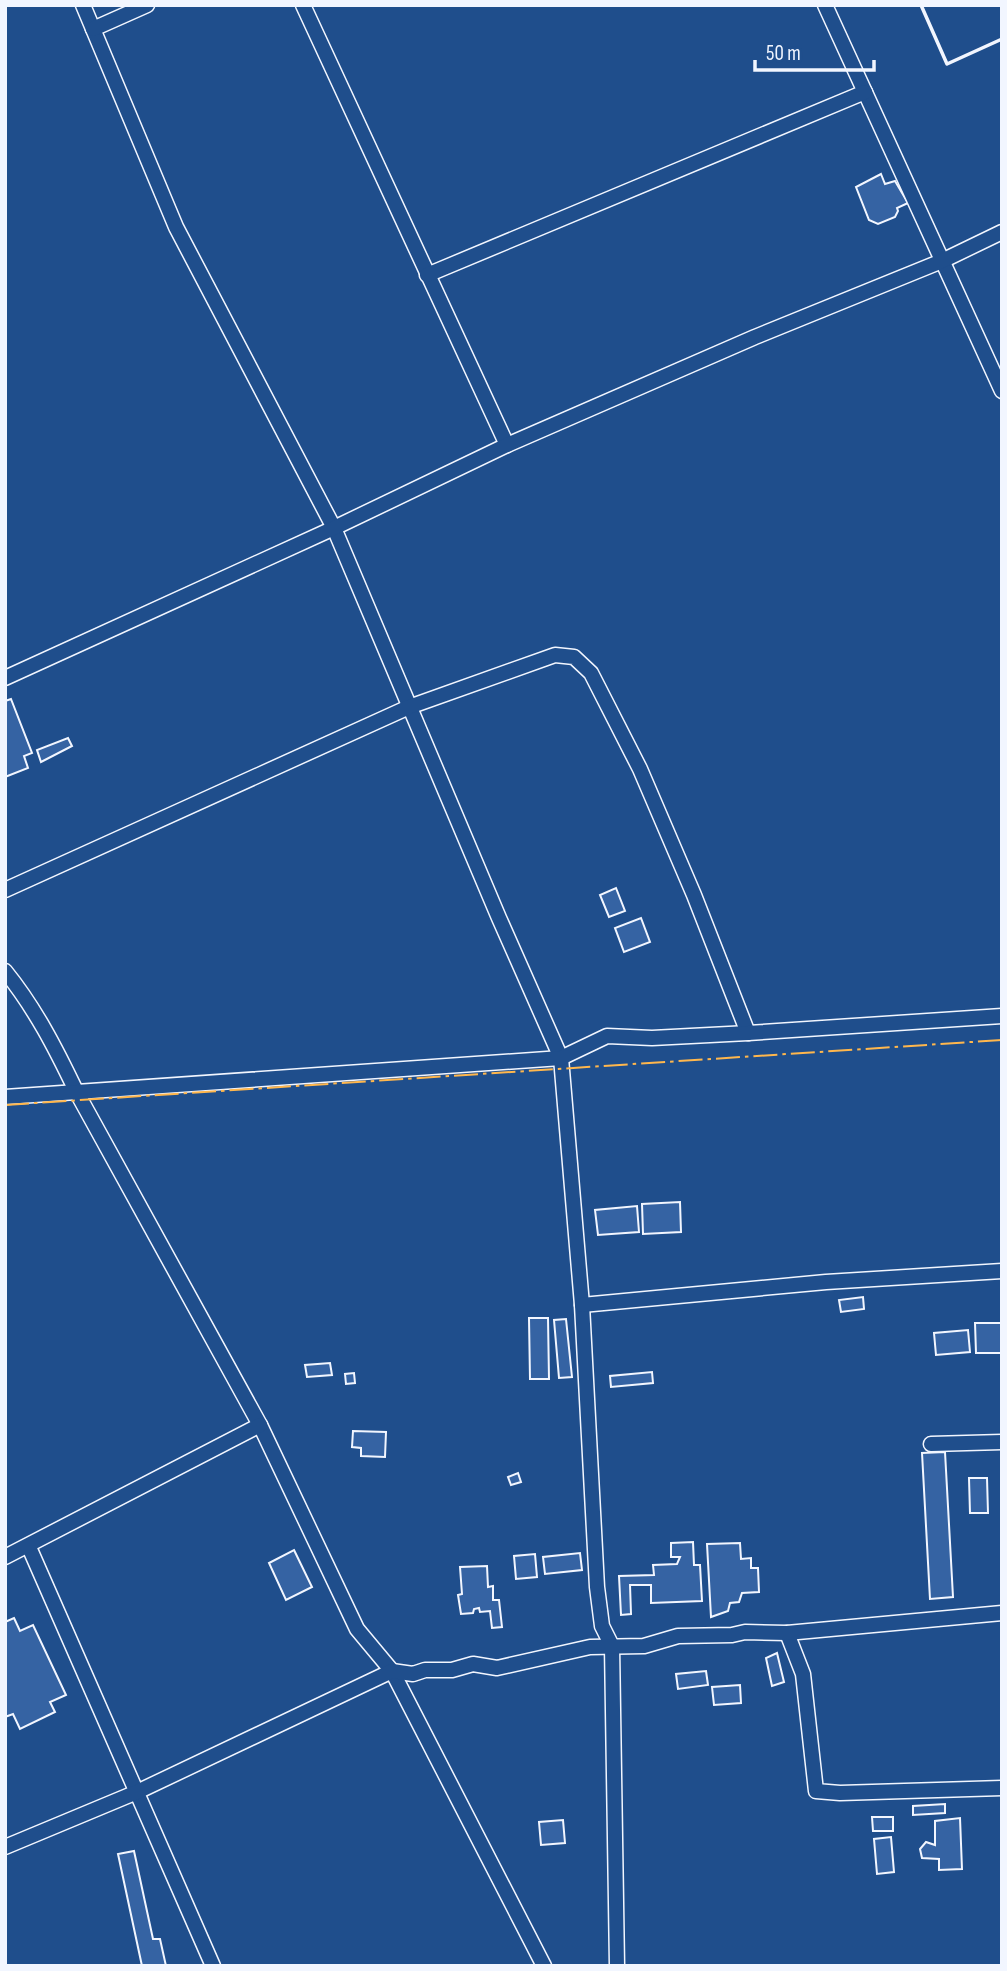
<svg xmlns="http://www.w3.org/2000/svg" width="1007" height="1971" font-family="'Sofia Sans Condensed',sans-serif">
<rect width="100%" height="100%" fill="#1f4e8c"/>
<g fill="#3563a3" stroke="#f2f6ff" stroke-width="2">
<path d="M 881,174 L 885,184 L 895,181 L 908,203 L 897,208 L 898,211 L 895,217 L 878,224 L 869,220 L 856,187 Z"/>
<path d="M 11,699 L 32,753 L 24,756 L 28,768 L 5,777 L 5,701 Z"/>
<path d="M 68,738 L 72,746 L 41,762 L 37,750 Z"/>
<path d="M 616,888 L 625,911 L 609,917 L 600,895 Z"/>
<path d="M 641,918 L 650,942 L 624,952 L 615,928 Z"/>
<path d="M 680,1202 L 681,1232 L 643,1234 L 642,1204 Z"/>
<path d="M 637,1206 L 639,1232 L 598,1235 L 595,1210 Z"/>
<path d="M 863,1297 L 864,1309 L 841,1312 L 839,1300 Z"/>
<path d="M 529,1318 L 548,1318 L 549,1379 L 530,1379 Z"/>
<path d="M 566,1319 L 572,1377 L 559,1378 L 554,1320 Z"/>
<path d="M 975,1323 L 1001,1323 L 1001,1353 L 976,1353 Z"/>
<path d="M 968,1330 L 970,1352 L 936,1355 L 934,1333 Z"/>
<path d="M 330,1363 L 332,1375 L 307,1377 L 305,1365 Z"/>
<path d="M 652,1372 L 653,1383 L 611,1387 L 610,1376 Z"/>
<path d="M 354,1373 L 355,1383 L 346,1384 L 345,1374 Z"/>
<path d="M 353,1431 L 386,1432 L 385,1457 L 361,1456 L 361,1448 L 352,1447 Z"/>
<path d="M 945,1452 L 953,1597 L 930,1599 L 922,1453 Z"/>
<path d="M 518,1473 L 521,1482 L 511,1485 L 508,1477 Z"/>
<path d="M 969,1478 L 987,1478 L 988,1513 L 970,1513 Z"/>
<path d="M 693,1542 L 694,1565 L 700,1565 L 702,1601 L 651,1603 L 651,1585 L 630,1585 L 631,1614 L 621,1615 L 619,1576 L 654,1575 L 653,1565 L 677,1564 L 680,1557 L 671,1557 L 671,1543 Z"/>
<path d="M 740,1543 L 741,1559 L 751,1558 L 751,1568 L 758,1568 L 759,1592 L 742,1593 L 739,1602 L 730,1603 L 728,1611 L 711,1617 L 707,1544 Z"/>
<path d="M 294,1550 L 312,1587 L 286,1600 L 269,1563 Z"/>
<path d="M 580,1553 L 582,1570 L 545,1574 L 543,1557 Z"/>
<path d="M 535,1554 L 537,1577 L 516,1579 L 514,1556 Z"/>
<path d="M 487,1566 L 488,1587 L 493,1586 L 493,1600 L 499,1600 L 502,1627 L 492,1628 L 490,1611 L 480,1612 L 479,1608 L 474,1609 L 473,1613 L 461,1614 L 458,1595 L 462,1594 L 460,1567 Z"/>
<path d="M 14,1618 L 20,1631 L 33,1625 L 66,1695 L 50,1702 L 55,1712 L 20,1729 L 13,1714 L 5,1717 L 5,1622 Z"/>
<path d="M 777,1653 L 784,1682 L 772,1686 L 766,1658 Z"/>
<path d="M 706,1671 L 708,1685 L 678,1689 L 676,1674 Z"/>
<path d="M 740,1685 L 741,1703 L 714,1705 L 712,1687 Z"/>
<path d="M 945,1804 L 945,1813 L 913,1815 L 913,1806 Z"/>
<path d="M 872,1817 L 893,1817 L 893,1831 L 873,1831 Z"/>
<path d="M 960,1818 L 962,1869 L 939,1870 L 939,1859 L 922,1858 L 920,1849 L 926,1842 L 935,1845 L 935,1821 Z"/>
<path d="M 563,1820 L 565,1843 L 541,1845 L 539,1822 Z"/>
<path d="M 891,1837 L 894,1872 L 877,1874 L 874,1839 Z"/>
<path d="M 134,1851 L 153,1939 L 160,1939 L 166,1966 L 142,1966 L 118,1854 Z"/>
</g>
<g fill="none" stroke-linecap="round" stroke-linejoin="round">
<g stroke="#f2f6ff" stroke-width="17">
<g id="minor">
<path d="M 83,5 L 176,227 L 334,528 L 499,918 L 561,1058 L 582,1305 L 597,1587 L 602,1626 L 612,1646 L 617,1966"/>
<path d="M 303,5 L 507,445"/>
<path d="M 825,5 L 1002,391"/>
<path d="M 93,29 L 147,5"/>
<path d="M 427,275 L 865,92"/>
<path d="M 5,678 L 334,528 L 507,445 L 755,337 L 942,261 L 1002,232"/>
<path d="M 5,890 L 409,707 L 555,655 L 574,657 L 591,673 L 640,769 L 694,895 L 748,1033"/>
<path d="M 5,971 C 35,1008 56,1049 76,1091 L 260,1425 L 357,1629 L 392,1671 L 544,1966"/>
<path d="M 5,1097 L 561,1058 L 607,1036 L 652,1038 L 748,1033 L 1002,1016"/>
<path d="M 582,1305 L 826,1282 L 1002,1271"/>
<path d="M 931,1444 L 1002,1442"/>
<path d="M 29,1547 L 213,1966"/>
<path d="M 5,1557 L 260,1425"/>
<path d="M 787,1633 L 803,1674 L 816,1791 L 840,1793 L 1002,1788"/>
<path d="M 5,1847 L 137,1792 L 392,1671 L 413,1674 L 425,1670 L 452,1670 L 473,1664 L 497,1668 L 590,1647 L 644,1646 L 678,1636 L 732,1635 L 745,1632 L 787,1633 L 1002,1613"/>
</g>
</g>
<use href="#minor" stroke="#1f4e8c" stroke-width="14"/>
<path stroke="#f2f6ff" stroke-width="3.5" d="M 921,5 L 947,64 L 1002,39"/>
<path stroke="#ffb74d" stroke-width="2" stroke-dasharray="24 5 3.5 5" stroke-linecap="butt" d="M 5,1105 L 1002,1040"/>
</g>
<rect width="1007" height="1971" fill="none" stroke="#f2f6ff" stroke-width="14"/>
<path d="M755 60v10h119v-10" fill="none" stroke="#f2f6ff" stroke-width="3.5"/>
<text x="766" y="60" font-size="21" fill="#f2f6ff" stroke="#1f4e8c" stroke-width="5" paint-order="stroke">50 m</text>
</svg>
